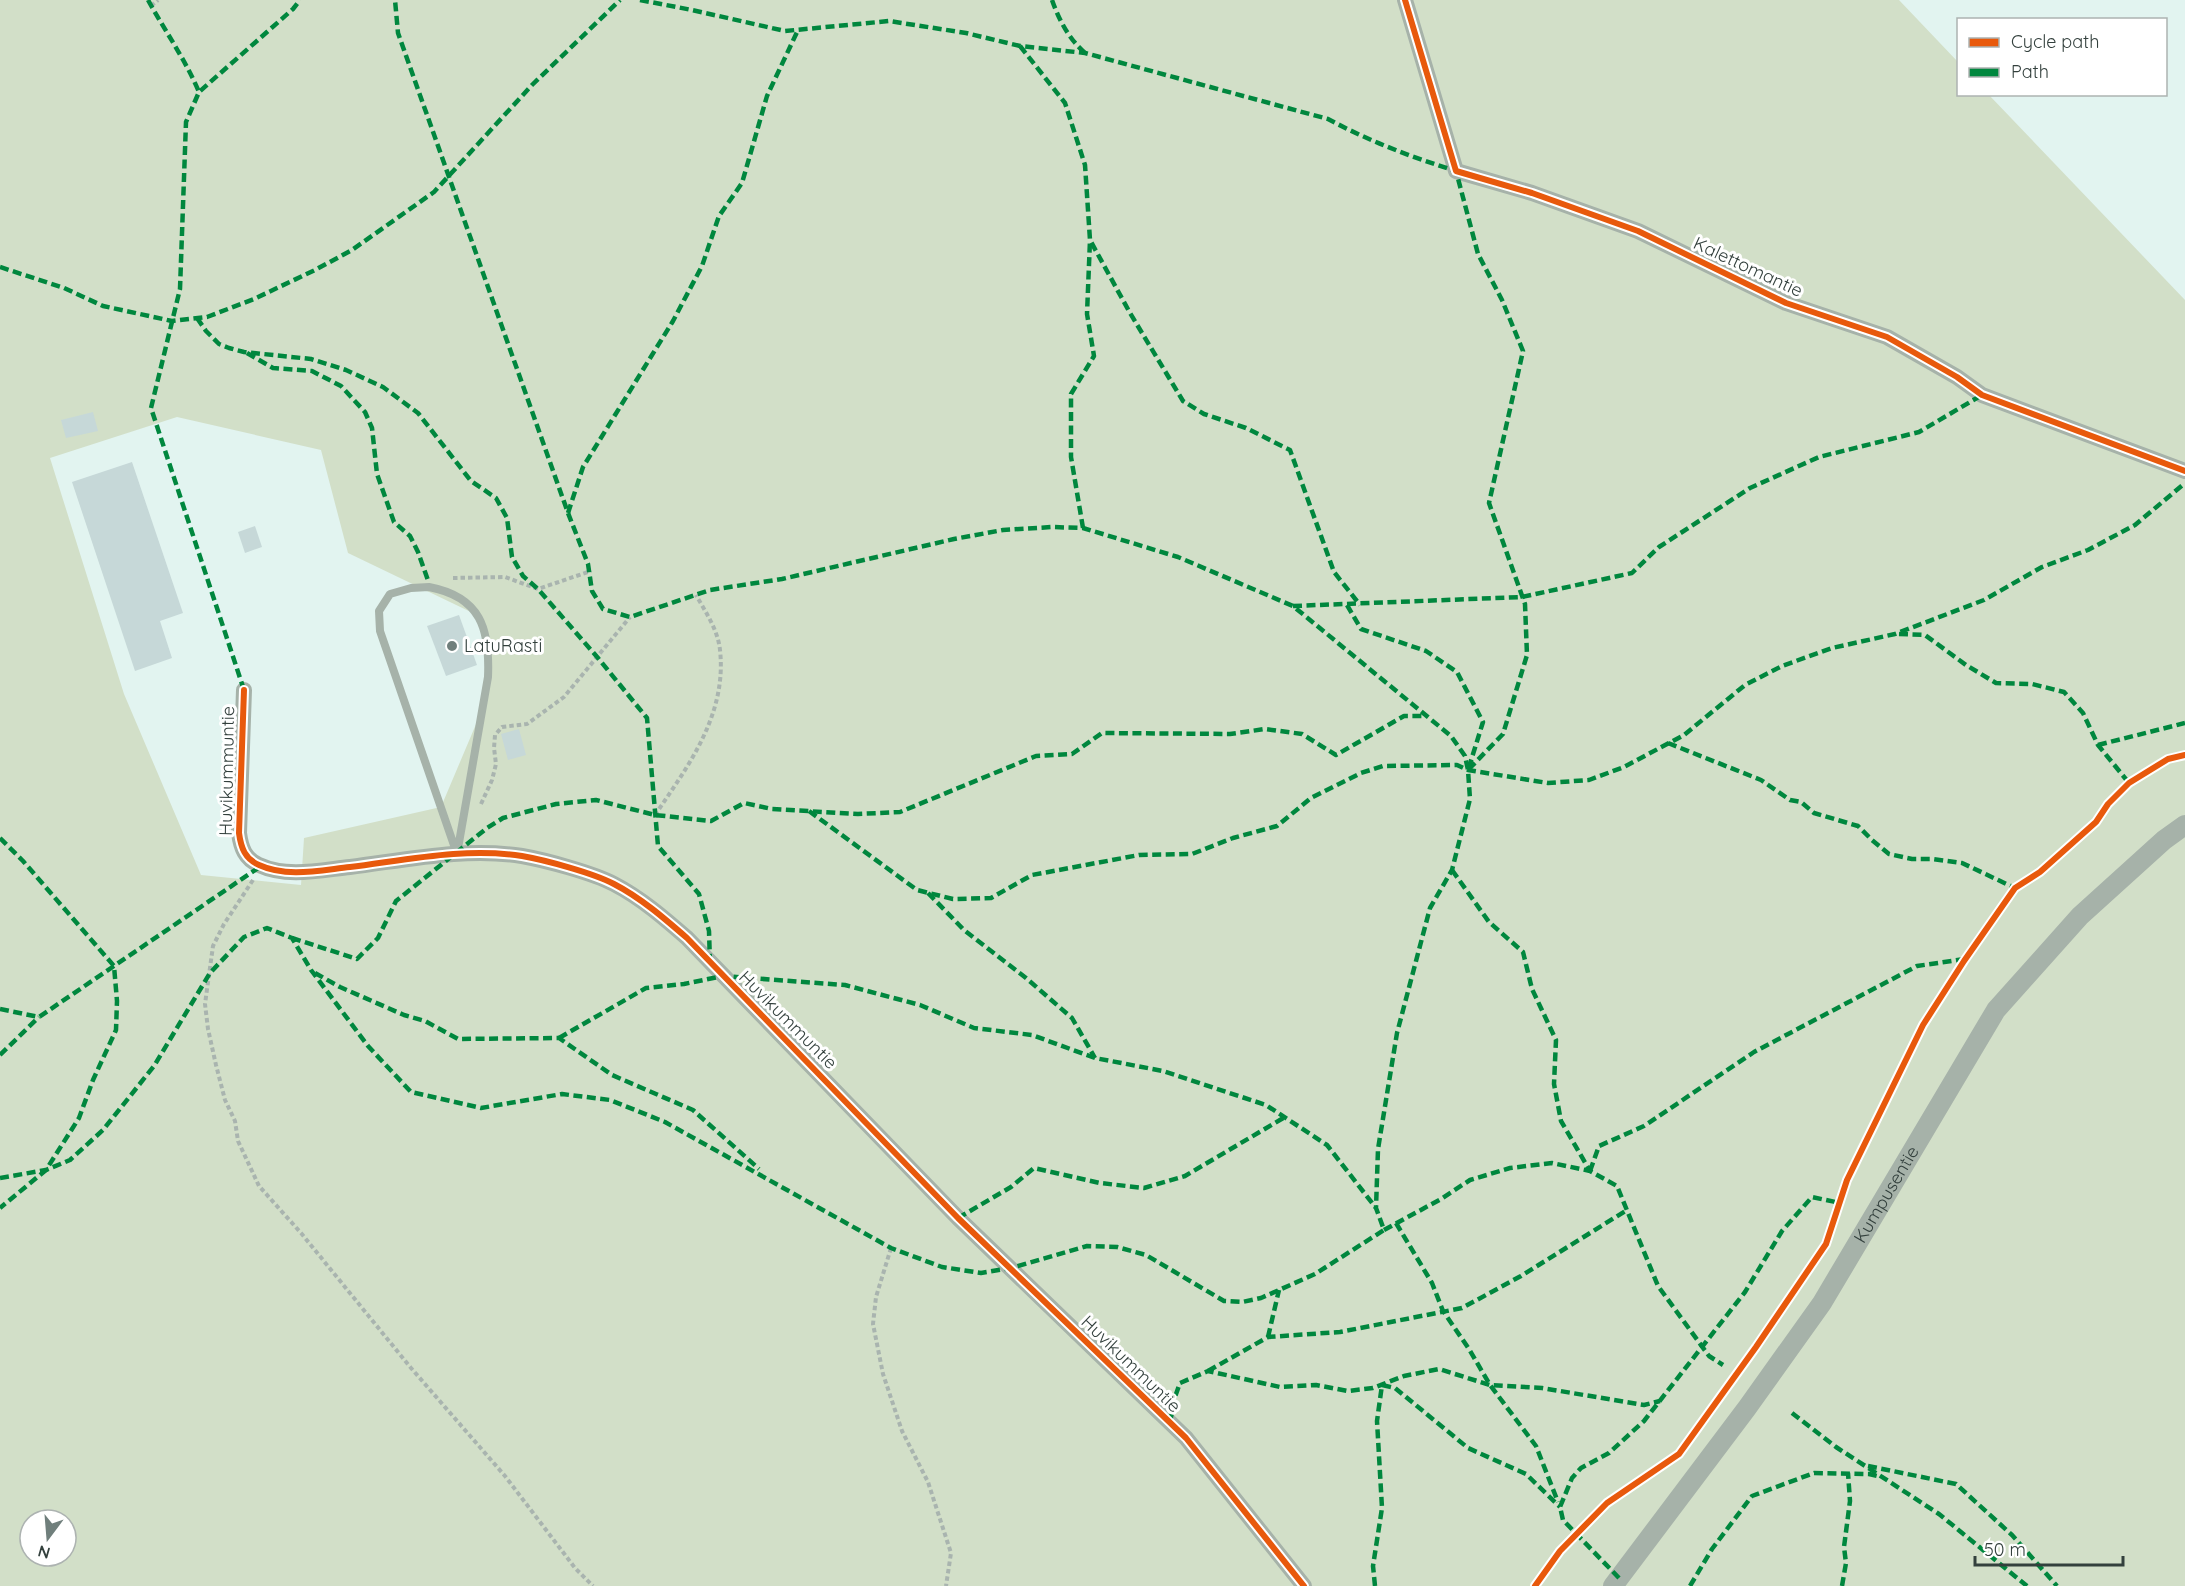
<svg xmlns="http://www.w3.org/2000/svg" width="2185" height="1586" font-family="Quicksand,sans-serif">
<rect width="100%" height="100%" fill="#e2f4f0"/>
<path fill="#d2dfc8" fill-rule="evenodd" d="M 0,0 L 1899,0 L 1958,62 L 1958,94 L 1989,95 L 2185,300 L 2185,1586 L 0,1586 ZM 177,417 L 321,450 L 348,553 L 477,615 L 489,653 L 482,710 L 441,807 L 304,838 L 301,885 L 201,875 L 124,694 L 50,458 ZM 30,1520 L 66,1520 L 66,1556 L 30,1556 Z"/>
<g fill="#c6d8d8">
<path d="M 93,412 L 98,431 L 66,438 L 61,420 Z"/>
<path d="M 132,462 L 183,613 L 160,621 L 172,658 L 135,671 L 72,482 Z"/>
<path d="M 255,526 L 262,547 L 245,553 L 238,532 Z"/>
<path d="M 459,615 L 477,665 L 446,676 L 427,626 Z"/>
<path d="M 519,729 L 526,755 L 508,760 L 501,734 Z"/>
</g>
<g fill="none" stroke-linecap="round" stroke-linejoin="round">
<g stroke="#a9b4af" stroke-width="4" stroke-dasharray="4.5 3" stroke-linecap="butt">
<path d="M 151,6 L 158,0"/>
<path d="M 453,578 L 505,577 L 538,589 L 591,571"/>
<path d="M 481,804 L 492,780 L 496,764 L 494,748 L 495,735 L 502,727 L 527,724 L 564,697 L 630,617"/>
<path d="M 655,815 C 689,765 727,714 720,650 C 718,630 705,611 696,595"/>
<path d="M 253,880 L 224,924 L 213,946 L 205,1004 L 208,1029 L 216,1065 L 225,1100 L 235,1121 L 238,1141 L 259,1186 L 301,1233 L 411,1368 L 505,1476 L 575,1568 L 593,1586"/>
<path d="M 891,1248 L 876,1297 L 873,1324 L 883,1374 L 902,1431 L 928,1482 L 951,1553 L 946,1586"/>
</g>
<path stroke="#a6b2a9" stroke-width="8" d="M 429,587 C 481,597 490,629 488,677 L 457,854 L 380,631 L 379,611 L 390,594 L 411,588 Z"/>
<g stroke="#a6b2a9" stroke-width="16">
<path d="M 1405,0 L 1456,171 L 1532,193 L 1638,231 L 1786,303 L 1887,337 L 1957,377 L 1982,395 L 2185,471"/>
<path d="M 244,690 L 239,833 C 241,848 245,859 259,865 C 287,878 321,870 350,867 C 406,860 465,847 522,856 C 545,860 593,873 614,884 C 641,898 664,918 687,938 L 958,1218 L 1186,1438 L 1304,1586"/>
</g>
<path stroke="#a6b2a9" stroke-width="20" id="s1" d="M 1613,1586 L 1747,1408 L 1822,1303 L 1996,1010 L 2080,916 L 2164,840 L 2185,825"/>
<g stroke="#00873e" stroke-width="4.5" stroke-dasharray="9 4.5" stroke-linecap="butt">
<path d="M 148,0 C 165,31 185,59 199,92"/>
<path d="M 640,0 L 692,10 L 785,31 L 889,21 L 966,33 L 1020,46 L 1085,53 L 1328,119 C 1369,141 1411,157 1456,171 L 1478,254 L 1502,300 L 1523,351 L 1489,503 L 1525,604 L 1527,655 L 1503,734 L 1468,770"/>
<path d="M 1052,0 C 1059,20 1069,39 1085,53"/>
<path d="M 1020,46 L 1065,103 L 1085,165 L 1090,240 L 1130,313 L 1183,401 L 1204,414 L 1246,428 L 1290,450 L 1334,572 L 1360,605"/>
<path d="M 0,267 L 64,288 L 103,306 L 172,321 L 207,317 L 254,299 L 315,270 L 352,250 L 434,192 L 532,85 L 620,0"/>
<path d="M 197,318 L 206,331 L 219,344 L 229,348 L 244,352 L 311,359 L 346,370 L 383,387 L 418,413 L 471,481 L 496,498 L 507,518 L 512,557 L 523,576 L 538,589 L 598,658 L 647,718 L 658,846 L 699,894 L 709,931 L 710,963"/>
<path d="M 247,353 L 273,368 L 312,371 L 341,386 L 365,412 L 372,428 L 377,474 L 394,522 L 410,536 L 418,552 L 429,583"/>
<path d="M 568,513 L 583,467 L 673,321 L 702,266 L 719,216 L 742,183 L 767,96 L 798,30"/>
<path d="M 1083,528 L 1071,457 L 1071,394 L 1094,356 L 1087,314 L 1090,240"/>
<path d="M 1347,605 L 1361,629 L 1426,651 L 1457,672 L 1483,722 L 1469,767"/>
<path d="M 1293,606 L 1522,597 L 1632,573 L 1659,547 L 1750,488 L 1819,457 L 1919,432 L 1982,395"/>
<path d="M 1899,634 L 1925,635 L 1966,665 L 1996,683 L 2032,684 L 2064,692 L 2083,713 L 2098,745 L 2129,783"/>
<path d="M 244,690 L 151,408 L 180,289 L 186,122 L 199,92 L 293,9 L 300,0"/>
<path d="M 1668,743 L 1761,780 L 1790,800 L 1801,802 L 1814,813 L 1858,826 L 1872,840 L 1889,854 L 1912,859 L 1933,859 L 1962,863 L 2015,888 L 2014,891"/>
<path d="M 2098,745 L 2185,723"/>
<path d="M 809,811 L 917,890 L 953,899 L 991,898 L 1032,875 L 1139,855 L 1192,854 L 1233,838 L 1277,826 L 1311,798 L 1361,773 L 1383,766 L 1457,765 L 1468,770 L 1548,783 L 1589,780 L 1624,767 L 1684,735 L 1745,685 L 1782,666 L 1832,648 L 1895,634 L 1984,600 L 2042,567 L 2088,550 L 2135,525 L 2185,483"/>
<path d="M 0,838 L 23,861 L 114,966 L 117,1001 L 116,1030 L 93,1080 L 79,1118 L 46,1170 L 0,1208"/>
<path d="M 1452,870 L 1489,922 L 1523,952 L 1532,989 L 1556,1040 L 1554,1084 L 1561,1121 L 1590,1171"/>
<path d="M 928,893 L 964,930 L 1026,978 L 1072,1018 L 1095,1058"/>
<path d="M 292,938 L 357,959 L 378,938 L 396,901 L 487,828 L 503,818 L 556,804 L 596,800 L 655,815 L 711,821 L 744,803 L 772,809 L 858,814 L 900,812 L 1036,756 L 1072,754 L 1102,733 L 1230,734 L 1265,729 L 1302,734 L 1336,755 L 1404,716 L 1426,716"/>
<path d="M 315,973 L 340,987 L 404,1015 L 425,1021 L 458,1039 L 559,1038 L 612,1075 L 693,1110 L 759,1169"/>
<path d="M 0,1009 L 39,1017 L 261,866"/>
<path d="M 559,1038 L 646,988 L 684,984 L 723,976 L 845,985 L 920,1005 L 974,1028 L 1032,1035 L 1095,1058 L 1163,1071 L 1266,1105 L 1327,1145 L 1376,1208"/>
<path d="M 0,1055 L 39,1017"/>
<path d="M 1590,1171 L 1599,1146 L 1644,1126 L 1754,1052 L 1917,966 L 1965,959"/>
<path d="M 0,1178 L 46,1170 L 70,1160 L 103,1130 L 154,1066 L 210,973 L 244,937 L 267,928 L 292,938 L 311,970 L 368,1046 L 411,1092 L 481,1108 L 562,1094 L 610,1100 L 665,1122 L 891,1248 L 942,1267 L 981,1273 L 1011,1268 L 1087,1246 L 1117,1247 L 1146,1255 L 1224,1301 L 1242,1302 L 1261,1298 L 1315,1274 L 1384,1230 L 1376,1208 L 1378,1149 L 1397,1033 L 1430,908 L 1452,870 L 1470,799 L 1468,770 L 1465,756 L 1451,736 L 1293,606 L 1178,557 L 1083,528 L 1052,527 L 1003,530 L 954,539 L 782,579 L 710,590 L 630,617 L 603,609 L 592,591 L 588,564 L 568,513 L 398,33 L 395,0"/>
<path d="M 958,1218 L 1011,1187 L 1034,1168 L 1100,1183 L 1144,1188 L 1185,1176 L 1285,1117"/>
<path d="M 1396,1223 L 1432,1283 L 1443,1311 L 1469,1349 L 1490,1385 L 1536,1446 L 1558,1502"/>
<path d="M 1384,1230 L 1441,1199 L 1470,1180 L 1510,1168 L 1552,1163 L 1590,1171 L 1617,1186 L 1658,1286 L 1709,1356 L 1723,1365"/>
<path d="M 1268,1337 L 1279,1290"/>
<path d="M 1208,1371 L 1268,1337 L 1340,1332 L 1462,1308 L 1521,1276 L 1627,1210"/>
<path d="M 1792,1413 L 1836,1447 L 1939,1514 L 2027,1586"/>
<path d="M 1170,1422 L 1175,1397 L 1180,1383 L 1208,1371 L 1280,1387 L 1316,1385 L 1348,1391 L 1373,1388 L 1404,1376 L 1439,1369 L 1490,1385 L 1542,1388 L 1644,1405 L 1660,1401"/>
<path d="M 1868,1466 L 1956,1484 L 2012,1535 L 2057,1586"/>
<path d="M 1619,1578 L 1563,1520 L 1560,1507 L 1572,1478 L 1581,1468 L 1609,1453 L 1644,1421 L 1745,1292 L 1782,1231 L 1812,1197 L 1840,1203"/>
<path d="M 1375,1586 L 1373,1566 L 1382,1508 L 1377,1421 L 1382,1385 L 1395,1388 L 1468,1448 L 1526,1474 L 1560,1507"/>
<path d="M 1690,1586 L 1712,1549 L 1752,1496 L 1814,1473 L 1869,1474 L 1877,1476"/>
<path d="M 1842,1586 L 1846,1563 L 1844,1547 L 1850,1501 L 1848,1473"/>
</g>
<g stroke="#fff" stroke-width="10">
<g id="cycleway">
<path d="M 1405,0 L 1456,171 L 1532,193 L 1638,231 L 1786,303 L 1887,337 L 1957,377 L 1982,395 L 2185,471"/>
<path d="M 244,690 L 239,833 C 241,848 245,859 259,865 C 287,878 321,870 350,867 C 406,860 465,847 522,856 C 545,860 593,873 614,884 C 641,898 664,918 687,938 L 958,1218 L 1186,1438 L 1304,1586"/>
<path d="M 1535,1586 L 1560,1551 L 1607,1503 L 1679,1454 L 1756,1347 L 1826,1244 L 1847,1180 L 1923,1025 L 1964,961 L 2015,888 L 2040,872 L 2096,822 L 2108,804 L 2129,783 L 2168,759 L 2185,755"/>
</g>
</g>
<use href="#cycleway" stroke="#e8590c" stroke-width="6"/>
</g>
<circle fill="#707f7c" stroke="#fff" stroke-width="2" cx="452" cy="646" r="6"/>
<g text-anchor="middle" stroke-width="6" stroke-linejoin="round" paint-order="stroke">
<g font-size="18" fill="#33403d" stroke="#fff">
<text transform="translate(1748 267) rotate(25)" y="6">Kalettomantie</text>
<text transform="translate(227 771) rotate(-89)" y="6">Huvikummuntie</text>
<text transform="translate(788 1020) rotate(45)" y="6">Huvikummuntie</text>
<text dy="6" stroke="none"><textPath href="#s1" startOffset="478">Kumpusentie</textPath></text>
<text transform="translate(1131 1364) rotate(44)" y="6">Huvikummuntie</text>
</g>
<g font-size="18" fill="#33403d" stroke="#fff" text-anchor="start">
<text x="464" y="652">LatuRasti</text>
</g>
</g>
<rect x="1957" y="18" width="210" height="78" fill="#ffffff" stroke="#adb3b1" stroke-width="1.5"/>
<rect x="1969" y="38" width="30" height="9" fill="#e8590c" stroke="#adb3b1" stroke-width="1.5"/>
<text x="2011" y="48" font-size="18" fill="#33403d">Cycle path</text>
<rect x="1969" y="68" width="30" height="9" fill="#00873e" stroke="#adb3b1" stroke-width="1.5"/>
<text x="2011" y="78" font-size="18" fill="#33403d">Path</text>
<g transform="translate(48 1538) rotate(196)"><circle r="28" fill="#ffffff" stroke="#adb3b1" stroke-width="1.5"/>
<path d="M0-4.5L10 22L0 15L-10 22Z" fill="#707f7c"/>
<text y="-9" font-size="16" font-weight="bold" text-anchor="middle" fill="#33403d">N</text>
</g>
<path d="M1975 1556v9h148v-9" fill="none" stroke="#33403d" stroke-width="3"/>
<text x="1984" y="1556" font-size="18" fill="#33403d" stroke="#ffffff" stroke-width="4.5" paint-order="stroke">50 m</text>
</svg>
